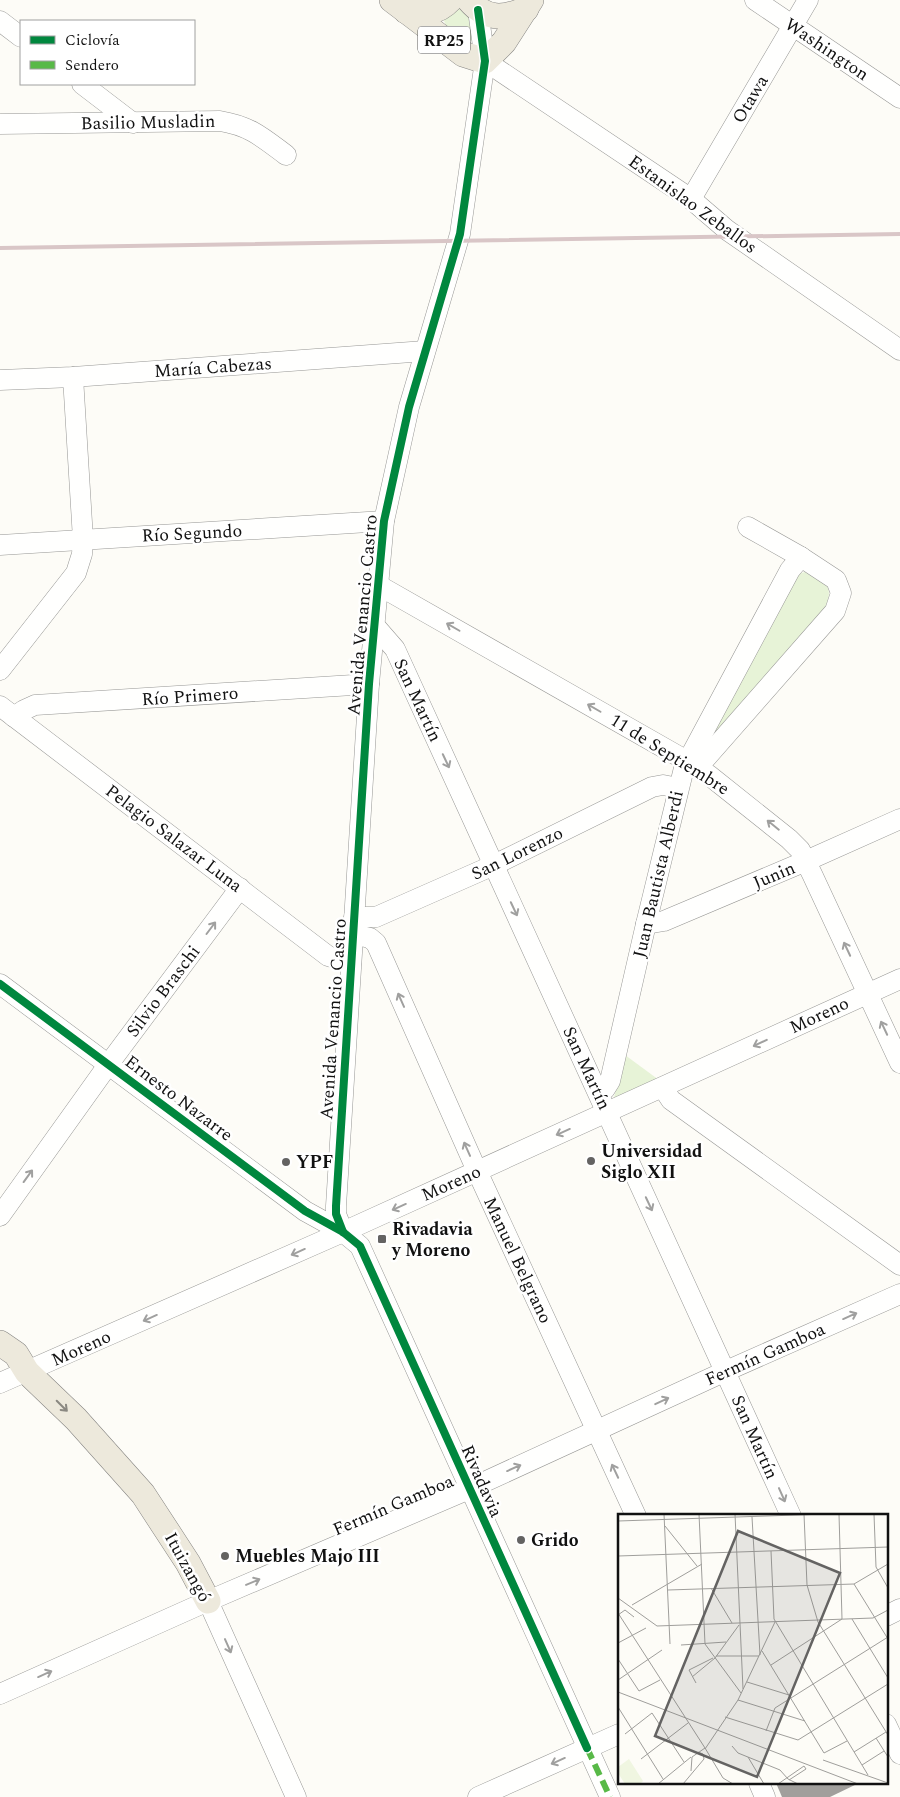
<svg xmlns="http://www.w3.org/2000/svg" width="900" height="1797" font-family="Spectral,serif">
<rect width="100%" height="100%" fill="#fdfcf7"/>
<g fill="#e7f3d7">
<path d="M 460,0 L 470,21 L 475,42 C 459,35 447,35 443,17 Z"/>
<path d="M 805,572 C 825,578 835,587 825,608 L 706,746 L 795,575 Z"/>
<path d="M 625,1055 L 659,1080 L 613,1101 Z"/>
</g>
<path fill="#a19f9c" d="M 776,1783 L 859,1783 L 830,1797 L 782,1797 Z"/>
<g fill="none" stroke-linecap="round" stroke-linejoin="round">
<g stroke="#979795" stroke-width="21">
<g id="minor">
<path d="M 755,0 L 900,98"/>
<path d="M 0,21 L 21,37"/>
<path d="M 485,61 L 691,199 L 727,230 L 900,350"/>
<path d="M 82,84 L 133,123"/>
<path d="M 0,124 L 220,121 C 250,126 262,137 286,155"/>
<path d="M 691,199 L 808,0"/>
<path d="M 0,380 L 73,377 L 425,351"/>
<path d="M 0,545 L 384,521"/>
<path d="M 378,585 L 694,765 L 710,776 L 789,839 L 800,850 L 812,874 L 900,1063"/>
<path d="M 375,626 L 395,649 L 791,1516"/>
<path d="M 0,670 L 76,573 L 82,554 L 83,539 L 73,377"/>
<path d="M 0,706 L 328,956 L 351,963"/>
<path d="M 14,717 L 24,710 L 35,705 L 369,684"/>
<path d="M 698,767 L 835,611 L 841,593 L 836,580 L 801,557 L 748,527"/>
<path d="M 354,917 L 376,917 L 494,865 L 652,787 L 663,785 L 678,788"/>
<path d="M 646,924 L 664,921 L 806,861 L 900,819"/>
<path d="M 353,934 L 370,938 L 376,943 L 477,1171 L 636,1516"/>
<path d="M 0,984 L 305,1211 L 343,1232 L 360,1246 L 610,1797"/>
<path d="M 663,1088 L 671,1100 L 900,1265"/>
<path d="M 599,1093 L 605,1089 L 610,1081 L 646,924 L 684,768 L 790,570 L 801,557"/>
<path d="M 0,1216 L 108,1065 L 240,888"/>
<path d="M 343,1232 L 336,1214 L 336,1206 L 369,684 L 384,521 L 409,407 L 460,234 L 485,61 L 478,10"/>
<path d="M 0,1383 L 343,1232 L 900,979"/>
<path d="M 208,1601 L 296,1797"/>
<path d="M 886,1616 L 900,1609"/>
<path d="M 0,1694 L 208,1601 L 469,1489 L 726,1371 L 900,1294"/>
<path d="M 886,1724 L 900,1754"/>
<path d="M 759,1783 L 765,1797"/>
<path d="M 478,1797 L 619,1734"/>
</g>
</g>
<g stroke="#858482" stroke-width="26">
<g id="major">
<path d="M 392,0 L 463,54 L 485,61 L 504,42 L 531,0"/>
<path d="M 469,0 C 486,20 503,19 526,9"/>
<path d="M 406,11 C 423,13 437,14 450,0"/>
<path d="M 0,1343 L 16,1354 L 27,1372 L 76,1419 L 143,1494 L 188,1563 L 208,1601"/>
</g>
</g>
<use href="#minor" stroke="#fffffe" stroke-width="20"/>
<use href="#major" stroke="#ede9dc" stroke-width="25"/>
<path stroke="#d9c6c7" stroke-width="4" d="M 0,248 L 900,234"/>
<path stroke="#58b947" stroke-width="6" stroke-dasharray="12 6" stroke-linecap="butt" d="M 587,1748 L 610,1797"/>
<g stroke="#fff" stroke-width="11">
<g id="cycleway">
<path d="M 0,984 L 305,1211 L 343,1232 L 360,1246 L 587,1748"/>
<path d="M 343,1232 L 336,1214 L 336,1206 L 369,684 L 384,521 L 409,407 L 460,234 L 485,61 L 478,10"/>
</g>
</g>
<use href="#cycleway" stroke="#00873e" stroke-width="8"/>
</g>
<defs><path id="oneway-shaft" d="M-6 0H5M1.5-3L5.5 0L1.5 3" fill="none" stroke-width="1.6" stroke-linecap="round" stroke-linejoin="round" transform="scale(1.25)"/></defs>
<g stroke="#a0a09f">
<use href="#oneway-shaft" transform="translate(453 627) rotate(-150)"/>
<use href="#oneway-shaft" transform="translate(594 708) rotate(-150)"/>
<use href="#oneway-shaft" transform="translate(446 761) rotate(65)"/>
<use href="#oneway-shaft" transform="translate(773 825) rotate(-141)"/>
<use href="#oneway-shaft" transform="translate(514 909) rotate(65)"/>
<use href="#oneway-shaft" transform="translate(211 928) rotate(-53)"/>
<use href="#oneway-shaft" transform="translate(847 949) rotate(-115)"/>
<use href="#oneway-shaft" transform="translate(401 1000) rotate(-114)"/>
<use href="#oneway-shaft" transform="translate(884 1028) rotate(-115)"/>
<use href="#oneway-shaft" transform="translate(760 1043) rotate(155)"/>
<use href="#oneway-shaft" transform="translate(563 1132) rotate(156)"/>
<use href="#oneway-shaft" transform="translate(467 1149) rotate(-114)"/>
<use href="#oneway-shaft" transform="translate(28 1176) rotate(-54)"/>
<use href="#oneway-shaft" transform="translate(649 1204) rotate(65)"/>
<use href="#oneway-shaft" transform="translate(399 1207) rotate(156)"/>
<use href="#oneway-shaft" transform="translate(298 1252) rotate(156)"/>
<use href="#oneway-shaft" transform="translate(850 1316) rotate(-24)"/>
<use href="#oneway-shaft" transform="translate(150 1318) rotate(156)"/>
<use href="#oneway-shaft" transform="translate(662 1401) rotate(-25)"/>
<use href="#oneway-shaft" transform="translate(514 1468) rotate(-24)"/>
<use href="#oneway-shaft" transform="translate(615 1471) rotate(-115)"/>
<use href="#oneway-shaft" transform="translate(782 1495) rotate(66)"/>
<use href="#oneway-shaft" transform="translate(253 1582) rotate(-23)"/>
<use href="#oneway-shaft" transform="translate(228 1646) rotate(66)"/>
<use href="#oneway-shaft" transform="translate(45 1674) rotate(-24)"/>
<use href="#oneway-shaft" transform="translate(558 1761) rotate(156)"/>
</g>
<use stroke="#8a8881" href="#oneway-shaft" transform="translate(62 1406) rotate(45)"/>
<g fill="#646362" stroke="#fff" stroke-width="2">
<circle cx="591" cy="1161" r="5"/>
<circle cx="286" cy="1162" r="5"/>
<rect x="377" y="1234" width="10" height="10" rx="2.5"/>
<circle cx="521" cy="1540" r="5"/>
<circle cx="225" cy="1556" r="5"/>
</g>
<g text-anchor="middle" stroke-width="5" stroke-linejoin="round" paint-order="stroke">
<rect fill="#fff" stroke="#585858" stroke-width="1" x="418" y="26.5" width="52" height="27" rx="4"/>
<g font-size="16" font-weight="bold" fill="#111">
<text x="444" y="46">RP25</text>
</g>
<g font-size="18" fill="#111" stroke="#fff">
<text transform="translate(827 49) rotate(34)" y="6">Washington</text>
<text transform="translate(750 99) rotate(-59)" y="6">Otawa</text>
<text transform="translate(148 122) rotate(-1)" y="6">Basilio Musladin</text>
<text transform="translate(693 204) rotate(36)" y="6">Estanislao Zeballos</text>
<text transform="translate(213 367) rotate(-4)" y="6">María Cabezas</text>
<text transform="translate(192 533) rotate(-3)" y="6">Río Segundo</text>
<text transform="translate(362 615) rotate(-85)" y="6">Avenida Venancio Castro</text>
<text transform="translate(190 696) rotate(-4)" y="6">Río Primero</text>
<text transform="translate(418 700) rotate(65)" y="6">San Martín</text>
<text transform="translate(670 754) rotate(32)" y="6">11 de Septiembre</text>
<text transform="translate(174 838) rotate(37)" y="6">Pelagio Salazar Luna</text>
<text transform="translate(517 853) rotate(-26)" y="6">San Lorenzo</text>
<text transform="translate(658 874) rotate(-77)" y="6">Juan Bautista Alberdi</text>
<text transform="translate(774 875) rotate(-23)" y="6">Junin</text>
<text transform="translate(163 991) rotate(-53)" y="6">Silvio Braschi</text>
<text transform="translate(819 1015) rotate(-25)" y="6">Moreno</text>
<text transform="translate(333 1019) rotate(-86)" y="6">Avenida Venancio Castro</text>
<text transform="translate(587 1068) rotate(65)" y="6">San Martín</text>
<text transform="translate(179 1098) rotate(37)" y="6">Ernesto Nazarre</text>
<text transform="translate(451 1183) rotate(-24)" y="6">Moreno</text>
<text transform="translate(518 1260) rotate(65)" y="6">Manuel Belgrano</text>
<text transform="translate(81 1348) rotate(-24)" y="6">Moreno</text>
<text transform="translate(765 1354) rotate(-24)" y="6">Fermín Gamboa</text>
<text transform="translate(755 1437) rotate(66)" y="6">San Martín</text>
<text transform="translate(482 1481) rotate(66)" y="6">Rivadavia</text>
<text transform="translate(393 1505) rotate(-23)" y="6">Fermín Gamboa</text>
<text transform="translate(188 1567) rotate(61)" y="6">Ituizangó</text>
</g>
<g font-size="18" font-weight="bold" fill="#111" stroke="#fff" text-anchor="start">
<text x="601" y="1157">Universidad<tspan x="601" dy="21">Siglo XII</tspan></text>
<text x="296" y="1168">YPF</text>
<text x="392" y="1235">Rivadavia<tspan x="392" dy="21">y Moreno</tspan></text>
<text x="531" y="1546">Grido</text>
<text x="235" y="1562">Muebles Majo III</text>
</g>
</g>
<g transform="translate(618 1514)">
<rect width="270" height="270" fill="#fdfcf7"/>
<path d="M 11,245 L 25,267 L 22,270 L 7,270 L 0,259 L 0,253 Z" fill="#f0f6e1"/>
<path fill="none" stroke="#9f9e9b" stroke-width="1" d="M 46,0 L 52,130M 81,0 L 87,130 L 123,179M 117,0 L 125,175M 186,0 L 189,71M 221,0 L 224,105M 256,0 L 258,53 L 270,74M 134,3 L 142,141M 0,7 L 208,0M 47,12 L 79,52M 153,37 L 156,105 L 250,261M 0,42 L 270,33M 236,70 L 270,125M 189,71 L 200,108 L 270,221M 93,74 L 114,109M 50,76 L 236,70 L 270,50M 0,84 L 39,112 L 255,104 L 270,96M 14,91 L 84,50M 0,99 L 87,234M 0,101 L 7,96 L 16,103M 234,105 L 270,164M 0,129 L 28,114M 63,131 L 108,128M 144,137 L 206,239 L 229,227M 98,142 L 141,142M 0,145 L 21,177 L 42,166M 153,151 L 224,105M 74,163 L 97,144 L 121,111M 0,166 L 44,136M 129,168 L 171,181M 78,169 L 71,156 L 95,144M 0,178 L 240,270M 120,186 L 187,207M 0,193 L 45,265M 107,203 L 180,226 L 270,170M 148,217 L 157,194 L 270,123M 7,220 L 34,199 L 66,248M 258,224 L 270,243M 114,232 L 120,239 L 162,256 L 170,265 L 180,270M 87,235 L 120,186 L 157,108M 236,238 L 268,218M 130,243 L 146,270M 23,245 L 70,209M 205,246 L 270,269M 244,251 L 266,237M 73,257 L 74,243 L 87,234 L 105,264 L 115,270M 40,270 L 73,243M 65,270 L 86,245 L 85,240 L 80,238M 160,270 L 186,252 L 188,255 L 171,266"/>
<path fill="#646362" fill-opacity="0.15" stroke="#646362" stroke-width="2.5" d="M 120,17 L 222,59 L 139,263 L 37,222 Z"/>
<rect width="270" height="270" fill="none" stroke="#111" stroke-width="2.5"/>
</g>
<rect x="20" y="20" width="175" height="65" fill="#ffffff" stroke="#a0a0a0"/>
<rect x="30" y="36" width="25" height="8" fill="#00873e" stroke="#a0a0a0"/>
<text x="65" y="45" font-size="15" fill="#111111">Ciclovía</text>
<rect x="30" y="61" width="25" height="8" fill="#58b947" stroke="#a0a0a0"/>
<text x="65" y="70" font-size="15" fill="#111111">Sendero</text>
</svg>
